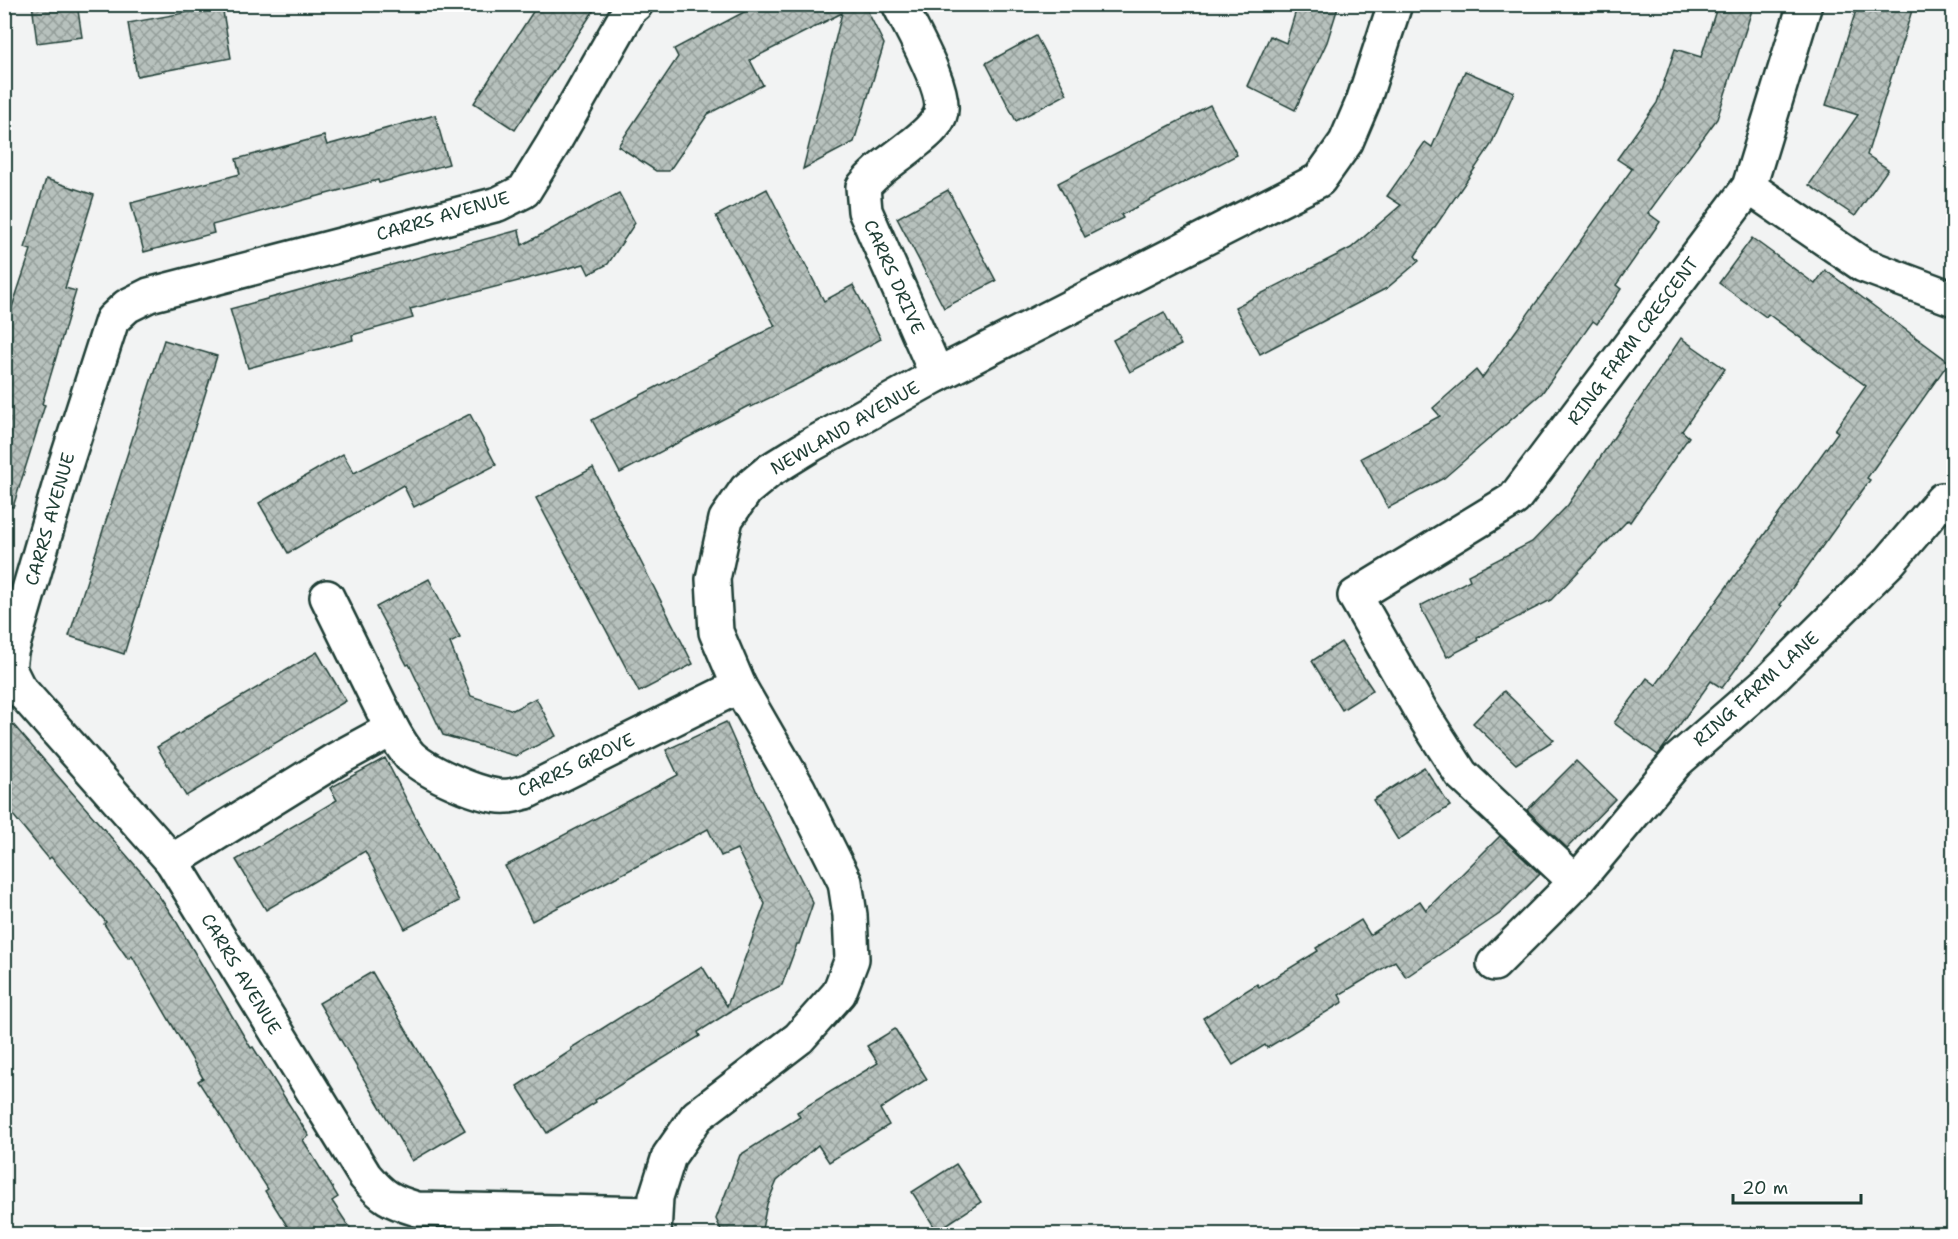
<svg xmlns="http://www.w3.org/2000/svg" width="1958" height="1239" font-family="'Shantell Sans',sans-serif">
<defs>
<pattern id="building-cross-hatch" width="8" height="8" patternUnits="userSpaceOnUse" patternTransform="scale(1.5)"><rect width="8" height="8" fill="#b7c1bd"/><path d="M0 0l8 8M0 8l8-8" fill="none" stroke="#949e9a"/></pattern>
</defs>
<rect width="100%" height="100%" fill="#f2f3f3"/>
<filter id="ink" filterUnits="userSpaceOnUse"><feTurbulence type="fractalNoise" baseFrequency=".0167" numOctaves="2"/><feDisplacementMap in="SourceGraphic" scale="12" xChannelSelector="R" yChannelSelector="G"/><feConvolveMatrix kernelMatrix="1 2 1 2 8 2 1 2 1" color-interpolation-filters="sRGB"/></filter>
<g filter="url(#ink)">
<g fill="url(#building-cross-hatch)" stroke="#1f3d34" stroke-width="1.5">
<path d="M 32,4 L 77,4 L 82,37 L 37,43 Z"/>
<path d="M 538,4 L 598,4 L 515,130 L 474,103 Z"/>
<path d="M 759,4 L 864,4 L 884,44 L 854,142 L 803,169 L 842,13 L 750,60 L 763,85 L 708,114 L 669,171 L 656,171 L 618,146 L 678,57 L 674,49 Z"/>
<path d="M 1298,4 L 1339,4 L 1327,42 L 1295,110 L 1247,86 L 1270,36 L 1286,43 Z"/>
<path d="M 1718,4 L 1754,4 L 1717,119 L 1648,213 L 1660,222 L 1616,285 L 1621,289 L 1597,324 L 1593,321 L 1542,393 L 1444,478 L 1388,508 L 1361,458 L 1440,416 L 1433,408 L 1476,370 L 1482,378 L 1632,169 L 1617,159 L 1657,103 L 1675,49 L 1701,57 Z"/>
<path d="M 1858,4 L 1914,4 L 1867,155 L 1888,169 L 1855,216 L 1809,185 L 1858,115 L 1826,105 Z"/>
<path d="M 222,6 L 231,58 L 137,76 L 128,23 Z"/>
<path d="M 1036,36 L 1067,94 L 1016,121 L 986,63 Z"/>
<path d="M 1465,71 L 1514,92 L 1491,145 L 1415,256 L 1419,261 L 1387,288 L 1260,354 L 1235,307 L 1351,248 L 1401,205 L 1387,196 L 1425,142 L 1432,147 Z"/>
<path d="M 1210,105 L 1237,155 L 1121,215 L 1123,218 L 1085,237 L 1058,183 Z"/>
<path d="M 435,115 L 449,164 L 379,183 L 378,180 L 212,225 L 214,233 L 144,252 L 131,203 L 240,174 L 236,159 L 324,136 L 327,145 Z"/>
<path d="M 46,179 L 94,195 L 65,288 L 76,291 L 42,404 L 45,405 L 13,507 L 4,505 L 4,331 L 31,250 L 25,248 Z"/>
<path d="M 767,189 L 824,301 L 853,285 L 881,339 L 806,380 L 751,407 L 750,405 L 620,473 L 592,420 L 775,326 L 716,216 Z"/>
<path d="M 948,190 L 996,281 L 944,308 L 897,218 Z"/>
<path d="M 619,193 L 635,223 L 608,264 L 589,274 L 584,264 L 410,309 L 413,318 L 352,335 L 353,340 L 248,368 L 230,309 L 519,230 L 522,245 Z"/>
<path d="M 1752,238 L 1815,284 L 1825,270 L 1949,362 L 1867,478 L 1870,480 L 1780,605 L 1782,606 L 1722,688 L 1711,681 L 1658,755 L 1614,723 L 1647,678 L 1656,685 L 1838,432 L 1835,430 L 1866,386 L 1768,314 L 1766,317 L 1719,283 Z"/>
<path d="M 1164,312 L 1181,345 L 1130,372 L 1113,340 Z"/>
<path d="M 1681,338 L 1725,369 L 1682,431 L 1689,437 L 1630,522 L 1628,520 L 1551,600 L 1477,638 L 1478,641 L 1447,657 L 1420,606 L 1470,580 L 1468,575 L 1532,542 L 1568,505 Z"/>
<path d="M 164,340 L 217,356 L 124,654 L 69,636 Z"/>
<path d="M 470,414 L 496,465 L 414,507 L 403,485 L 288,553 L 259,503 L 343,454 L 354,473 Z"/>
<path d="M 593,468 L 693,664 L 639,692 L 536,498 Z"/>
<path d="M 429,579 L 460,638 L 450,643 L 471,696 L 513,710 L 536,698 L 556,736 L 516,756 L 443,735 L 409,664 L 407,665 L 376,607 Z"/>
<path d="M 1341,642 L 1373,690 L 1342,710 L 1312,661 Z"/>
<path d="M 317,652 L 346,701 L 186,796 L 157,747 Z"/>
<path d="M 1504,691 L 1554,740 L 1516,764 L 1473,723 Z"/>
<path d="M 4,714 L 148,880 L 176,921 L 251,1048 L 253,1047 L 309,1136 L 303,1140 L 338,1197 L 332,1201 L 354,1234 L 292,1234 L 265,1191 L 268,1189 L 198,1081 L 203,1078 L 132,956 L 128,959 L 104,924 L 106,922 L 51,857 L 49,859 L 4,804 Z"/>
<path d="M 726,722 L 759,797 L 813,903 L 799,944 L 797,944 L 782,985 L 731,1011 L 698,1032 L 700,1036 L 595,1100 L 596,1102 L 547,1133 L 517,1086 L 572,1050 L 571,1048 L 702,966 L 727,1006 L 765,904 L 737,849 L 721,856 L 708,829 L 532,921 L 505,866 L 678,775 L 666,750 Z"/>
<path d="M 385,758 L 459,901 L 405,929 L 365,851 L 266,910 L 236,860 L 337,800 L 330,788 Z"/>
<path d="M 1576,761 L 1615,799 L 1567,848 L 1527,810 Z"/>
<path d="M 1424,767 L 1450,806 L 1398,840 L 1373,800 Z"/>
<path d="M 1500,836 L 1540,874 L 1501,913 L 1406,977 L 1395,961 L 1339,995 L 1343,1002 L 1267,1048 L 1265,1045 L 1233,1065 L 1203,1018 L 1257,984 L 1259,987 L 1318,951 L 1316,948 L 1361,920 L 1370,935 L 1420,901 L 1426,910 Z"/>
<path d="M 372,972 L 465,1130 L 412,1161 L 319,1003 Z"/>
<path d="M 895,1029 L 927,1079 L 880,1109 L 889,1125 L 829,1162 L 818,1145 L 777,1181 L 767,1204 L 761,1234 L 723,1234 L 716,1219 L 740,1155 L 800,1117 L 797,1112 L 878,1063 L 867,1046 Z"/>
<path d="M 956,1164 L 981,1202 L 937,1231 L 912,1192 Z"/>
</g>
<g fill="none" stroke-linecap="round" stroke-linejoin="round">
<g stroke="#1f3d34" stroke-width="38">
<g id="street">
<path d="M 636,4 L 630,9 L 553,144 L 524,191 L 498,204 L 149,295 L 127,306 L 112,320 L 65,466 L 11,652 L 9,669 L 18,687 L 172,861 L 365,1176 C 383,1197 390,1201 417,1209 L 654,1214"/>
<path d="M 899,4 C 910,27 949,93 940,115 C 935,128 922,137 912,145 C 895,159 876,170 863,187 L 865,211 L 937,375"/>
<path d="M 1749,187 L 1863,265 L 1954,299"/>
<path d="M 327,597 L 392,729 C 397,738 403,748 410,756 C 427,772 484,799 508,796 C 513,796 520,793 526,792 L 739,686"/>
<path d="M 172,861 L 335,760 L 392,729"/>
<path d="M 1576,882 L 1677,761 L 1770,680 L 1890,561 L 1942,500"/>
<path d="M 1494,964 L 1576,882 L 1461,774 L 1422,713 L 1355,596 L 1514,499 L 1749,187 L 1805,4"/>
<path d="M 654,1234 L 656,1197 L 669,1156 L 697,1116 L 799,1038 L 839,993 L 852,959 L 850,915 L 845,882 L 798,788 L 739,686 L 716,632 L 713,579 L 726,519 L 746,490 L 769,471 L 811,445 L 937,375 L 1319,180 L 1346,142 L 1363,102 L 1395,4"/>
</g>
</g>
<use href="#street" stroke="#fff" stroke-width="33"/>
</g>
</g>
<g text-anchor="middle" stroke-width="6" stroke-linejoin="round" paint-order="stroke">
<g font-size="18" fill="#1f3d34" stroke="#fff">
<text transform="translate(443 216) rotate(-16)" y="6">CARRS AVENUE</text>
<text transform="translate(894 277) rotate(66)" y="6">CARRS DRIVE</text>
<text transform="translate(1633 341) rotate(-53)" y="6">RING FARM CRESCENT</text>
<text transform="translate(845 428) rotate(-30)" y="6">NEWLAND AVENUE</text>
<text transform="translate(50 519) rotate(-74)" y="6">CARRS AVENUE</text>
<text transform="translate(1756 689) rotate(-42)" y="6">RING FARM LANE</text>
<text transform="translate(576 765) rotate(-25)" y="6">CARRS GROVE</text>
<text transform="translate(241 974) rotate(59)" y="6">CARRS AVENUE</text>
</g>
</g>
<rect width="1958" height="1239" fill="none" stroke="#fff" stroke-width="24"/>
<rect x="12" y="12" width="1934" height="1215" fill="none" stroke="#1f3d34" stroke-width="2" filter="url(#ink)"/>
<path d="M1733 1194v9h128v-9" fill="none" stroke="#1f3d34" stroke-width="3"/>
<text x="1742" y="1194" font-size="18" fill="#1f3d34" stroke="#ffffff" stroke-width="4.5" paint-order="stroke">20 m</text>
</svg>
